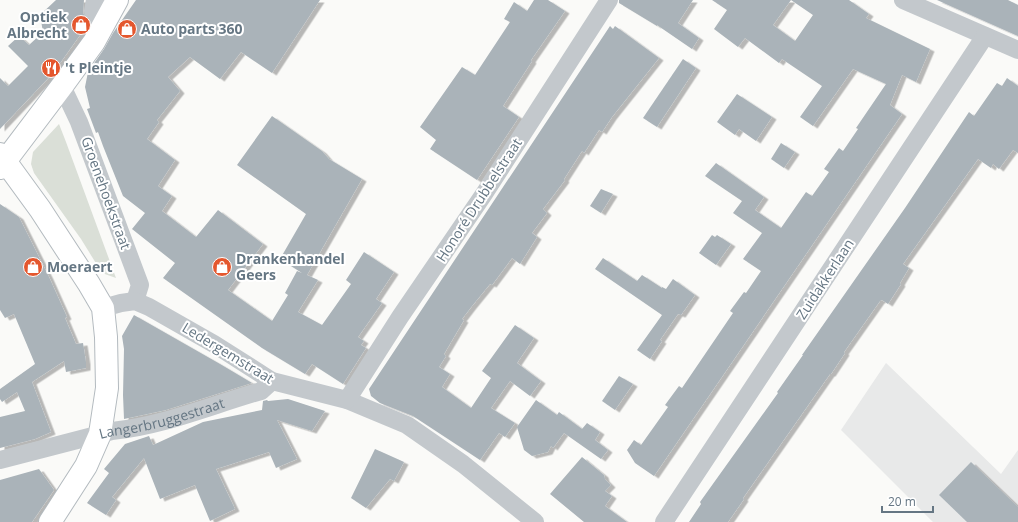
<svg xmlns="http://www.w3.org/2000/svg" width="1018" height="522" font-family="'Open Sans',sans-serif">
<defs>
<filter id="shadow"><feDropShadow dx="4.5" dy="2.5" stdDeviation="0" flood-color="#0004"/></filter>
</defs>
<rect width="100%" height="100%" fill="#fafaf8"/>
<path fill="#e8e9e9" d="M 886,363 L 1001,474 L 1018,450 L 1018,522 L 933,522 L 841,430 Z"/>
<path fill="#dadfd7" d="M 59,124 L 66,142 L 116,278 L 102,273 L 81,239 L 34,173 L 31,164 L 33,152 Z"/>
<g fill="#aab3b9" fill-rule="evenodd" filter="url(#shadow)">
<path d="M 56,0 L 84,0 L 83,13 L 87,20 L 85,28 L 53,73 L 0,129 L 0,78 L 8,86 L 28,66 L 8,46 L 19,36 L 29,45 L 43,32 L 40,15 Z"/>
<path d="M 136,0 L 320,0 L 272,73 L 241,52 L 220,79 L 190,57 L 168,77 L 180,91 L 157,120 L 159,122 L 147,139 L 175,160 L 158,186 L 172,196 L 162,211 L 196,237 L 218,210 L 263,244 L 228,290 L 272,321 L 288,295 L 285,293 L 297,271 L 302,273 L 280,259 L 306,214 L 237,165 L 272,116 L 322,151 L 329,159 L 362,179 L 307,275 L 318,280 L 298,312 L 322,325 L 351,284 L 346,280 L 364,252 L 394,272 L 376,299 L 382,303 L 358,337 L 364,341 L 361,345 L 366,348 L 343,384 L 312,364 L 305,374 L 262,348 L 163,278 L 175,263 L 132,229 L 145,213 L 123,196 L 103,146 L 98,132 L 96,133 L 87,109 L 90,108 L 85,87 L 88,72 L 104,49 L 113,33 Z"/>
<path d="M 534,0 L 548,0 L 565,11 L 531,60 L 532,61 L 503,106 L 519,117 L 477,180 L 430,149 L 436,140 L 420,127 L 462,67 L 475,75 L 510,22 L 504,19 L 514,2 L 527,11 Z"/>
<path d="M 619,0 L 693,0 L 678,23 L 699,38 L 692,49 L 657,25 L 657,26 L 619,3 Z"/>
<path d="M 712,0 L 849,0 L 869,14 L 866,18 L 930,49 L 916,82 L 902,75 L 890,105 L 902,114 L 654,476 L 635,463 L 627,450 L 634,440 L 641,445 L 668,407 L 665,405 L 679,386 L 682,388 L 733,313 L 730,311 L 744,292 L 746,293 L 761,271 L 743,259 L 762,233 L 733,213 L 742,201 L 705,176 L 716,163 L 764,197 L 755,210 L 781,228 L 806,192 L 812,196 L 829,172 L 824,169 L 839,148 L 843,151 L 858,129 L 856,128 L 886,84 L 853,69 L 813,126 L 800,117 L 822,86 L 782,59 L 779,63 L 745,38 L 738,47 L 714,29 L 727,10 ZM 791,0 L 813,15 L 795,41 L 773,25 Z"/>
<path d="M 937,0 L 1008,0 L 1018,5 L 1018,36 Z"/>
<path d="M 610,26 L 613,29 L 615,26 L 659,58 L 612,117 L 602,132 L 599,130 L 584,153 L 582,151 L 564,179 L 565,180 L 543,209 L 547,213 L 532,233 L 537,237 L 520,264 L 512,258 L 492,285 L 490,284 L 472,306 L 462,319 L 464,320 L 444,354 L 446,356 L 439,367 L 450,374 L 442,387 L 471,408 L 491,378 L 482,371 L 515,325 L 534,338 L 517,363 L 541,381 L 530,396 L 510,381 L 491,408 L 515,423 L 505,437 L 499,433 L 480,460 L 413,416 L 380,403 L 371,396 L 369,389 Z"/>
<path d="M 683,59 L 696,68 L 657,127 L 643,118 Z"/>
<path d="M 1007,78 L 1018,86 L 1018,153 L 1013,150 L 999,169 L 993,164 L 991,168 L 978,159 L 903,264 L 909,268 L 900,283 L 901,284 L 888,304 L 882,300 L 880,301 L 844,352 L 845,353 L 831,374 L 830,374 L 743,498 L 744,499 L 728,522 L 689,522 L 701,504 L 700,502 L 778,393 L 777,392 L 803,355 L 802,355 L 905,208 L 969,112 L 974,116 L 997,83 L 1002,86 Z"/>
<path d="M 737,94 L 772,117 L 756,141 L 739,129 L 735,135 L 717,122 Z"/>
<path d="M 781,143 L 795,152 L 784,168 L 771,159 Z"/>
<path d="M 601,189 L 613,194 L 601,213 L 590,206 Z"/>
<path d="M 0,204 L 19,217 L 49,277 L 67,317 L 65,318 L 76,344 L 83,343 L 86,362 L 86,368 L 66,372 L 64,361 L 32,382 L 51,432 L 35,439 L 0,448 L 0,417 L 25,411 L 17,392 L 2,402 L 0,399 L 0,389 L 35,364 L 14,314 L 5,318 L 0,310 Z"/>
<path d="M 712,235 L 715,237 L 717,235 L 731,244 L 716,265 L 699,253 Z"/>
<path d="M 603,258 L 637,281 L 642,275 L 662,288 L 662,287 L 666,289 L 673,279 L 695,295 L 681,315 L 678,314 L 660,340 L 662,341 L 650,359 L 637,350 L 662,315 L 595,269 Z"/>
<path d="M 134,315 L 220,364 L 252,383 L 166,410 L 124,419 L 123,395 L 124,349 L 122,336 Z"/>
<path d="M 619,376 L 633,384 L 615,410 L 602,401 Z"/>
<path d="M 288,399 L 325,411 L 312,431 L 277,420 L 297,459 L 276,468 L 269,452 L 216,469 L 235,509 L 210,521 L 195,485 L 160,499 L 144,458 L 112,497 L 116,500 L 106,515 L 87,503 L 109,473 L 104,469 L 125,444 L 149,436 L 153,445 L 203,422 L 262,410 L 263,401 L 267,400 L 268,401 Z"/>
<path d="M 536,400 L 557,415 L 559,412 L 582,429 L 587,423 L 600,432 L 595,440 L 608,450 L 601,459 L 564,433 L 553,448 L 551,446 L 548,452 L 532,456 L 524,450 L 517,427 Z"/>
<path d="M 375,449 L 404,462 L 394,481 L 390,479 L 366,508 L 351,498 Z"/>
<path d="M 582,457 L 604,475 L 605,479 L 611,485 L 605,491 L 612,496 L 605,506 L 627,522 L 584,522 L 550,494 Z"/>
<path d="M 971,462 L 1018,507 L 1018,522 L 967,522 L 939,495 Z"/>
<path d="M 39,469 L 54,490 L 32,522 L 0,522 L 0,480 Z"/>
</g>
<g fill="none" stroke-linecap="round" stroke-linejoin="round">
<g stroke="#b3babf" stroke-width="24">
<g id="secondary">
<path d="M 0,154 L 40,209 L 89,284 L 103,308 L 106,337 L 107,388 L 100,434 L 86,466 L 50,522"/>
<path d="M 0,168 L 62,86 L 94,42 L 117,0"/>
</g>
</g>
<g stroke="#c3c8cc" stroke-width="18">
<path d="M 95,0 L 93,11 L 103,25"/>
<path d="M 903,0 L 1018,50"/>
<path d="M 62,86 L 79,122 L 140,285 L 135,301"/>
<path d="M 103,308 L 121,303 L 135,301 L 149,307 L 214,344 L 272,381 L 347,400 L 407,425 L 463,464 L 535,522"/>
<path d="M 347,400 L 400,317 L 484,194 L 609,0"/>
<path id="s1" d="M 0,460 L 112,431 C 163,426 212,405 261,391 L 272,381"/>
<path d="M 664,522 L 985,36"/>
</g>
<use href="#secondary" stroke="#fff" stroke-width="22"/>
</g>
<defs>
<g id="shop-disc" transform="scale(1)"><circle r="9.5" fill="#e4572e" stroke="#fff"/><path d="M-5-2.5h2.3a2.7 3.5 0 0 1 5.4 0H5L5.5 6h-11ZM-1.5-2.5h3a1.5 2.3 0 0 0-3 0Z" fill="#fff"/></g>
<g id="restaurant-disc" transform="scale(1)"><circle r="9.5" fill="#e4572e" stroke="#fff"/><path d="M-5-6h1v4h1v-4h1v4h1v-4h1v5L-1.5 .5V6h-2V.5L-5-1ZM5-6V6H3V1.5H1.5Q1.5-4 5-6Z" fill="#fff"/></g>
</defs>
<g fill-rule="evenodd">
<use href="#shop-disc" x="81" y="25"/>
<use href="#shop-disc" x="127" y="29"/>
<use href="#restaurant-disc" x="51" y="68"/>
<use href="#shop-disc" x="33" y="267"/>
<use href="#shop-disc" x="222" y="267"/>
</g>
<g text-anchor="middle" stroke-width="4" stroke-linejoin="round" paint-order="stroke">
<g font-size="14" font-weight="bold" fill="#657683" stroke="#fff" text-anchor="start">
<text x="67" y="22" text-anchor="end">Optiek<tspan x="67" dy="16">Albrecht</tspan></text>
<text x="141" y="34">Auto parts 360</text>
<text x="65" y="73">'t Pleintje</text>
<text x="236" y="264">Drankenhandel<tspan x="236" dy="16">Geers</tspan></text>
<text x="47" y="272">Moeraert</text>
</g>
<g font-size="14" fill="#657683" stroke="#fff">
<text transform="translate(106 193) rotate(70)" y="5">Groenehoekstraat</text>
<text transform="translate(479 200) rotate(-57)" y="5">Honoré Drubbelstraat</text>
<text transform="translate(825 279) rotate(-57)" y="5">Zuidakkerlaan</text>
<text transform="translate(228 353) rotate(31)" y="5">Ledergemstraat</text>
<text dy="5" stroke="none"><textPath href="#s1" startOffset="167">Langerbruggestraat</textPath></text>
</g>
</g>
<path d="M882 506v6h51v-6" fill="none" stroke="#657683" stroke-width="2"/>
<text x="888" y="506" font-size="12" fill="#657683" stroke="#ffffff" stroke-width="3" paint-order="stroke">20 m</text>
</svg>
